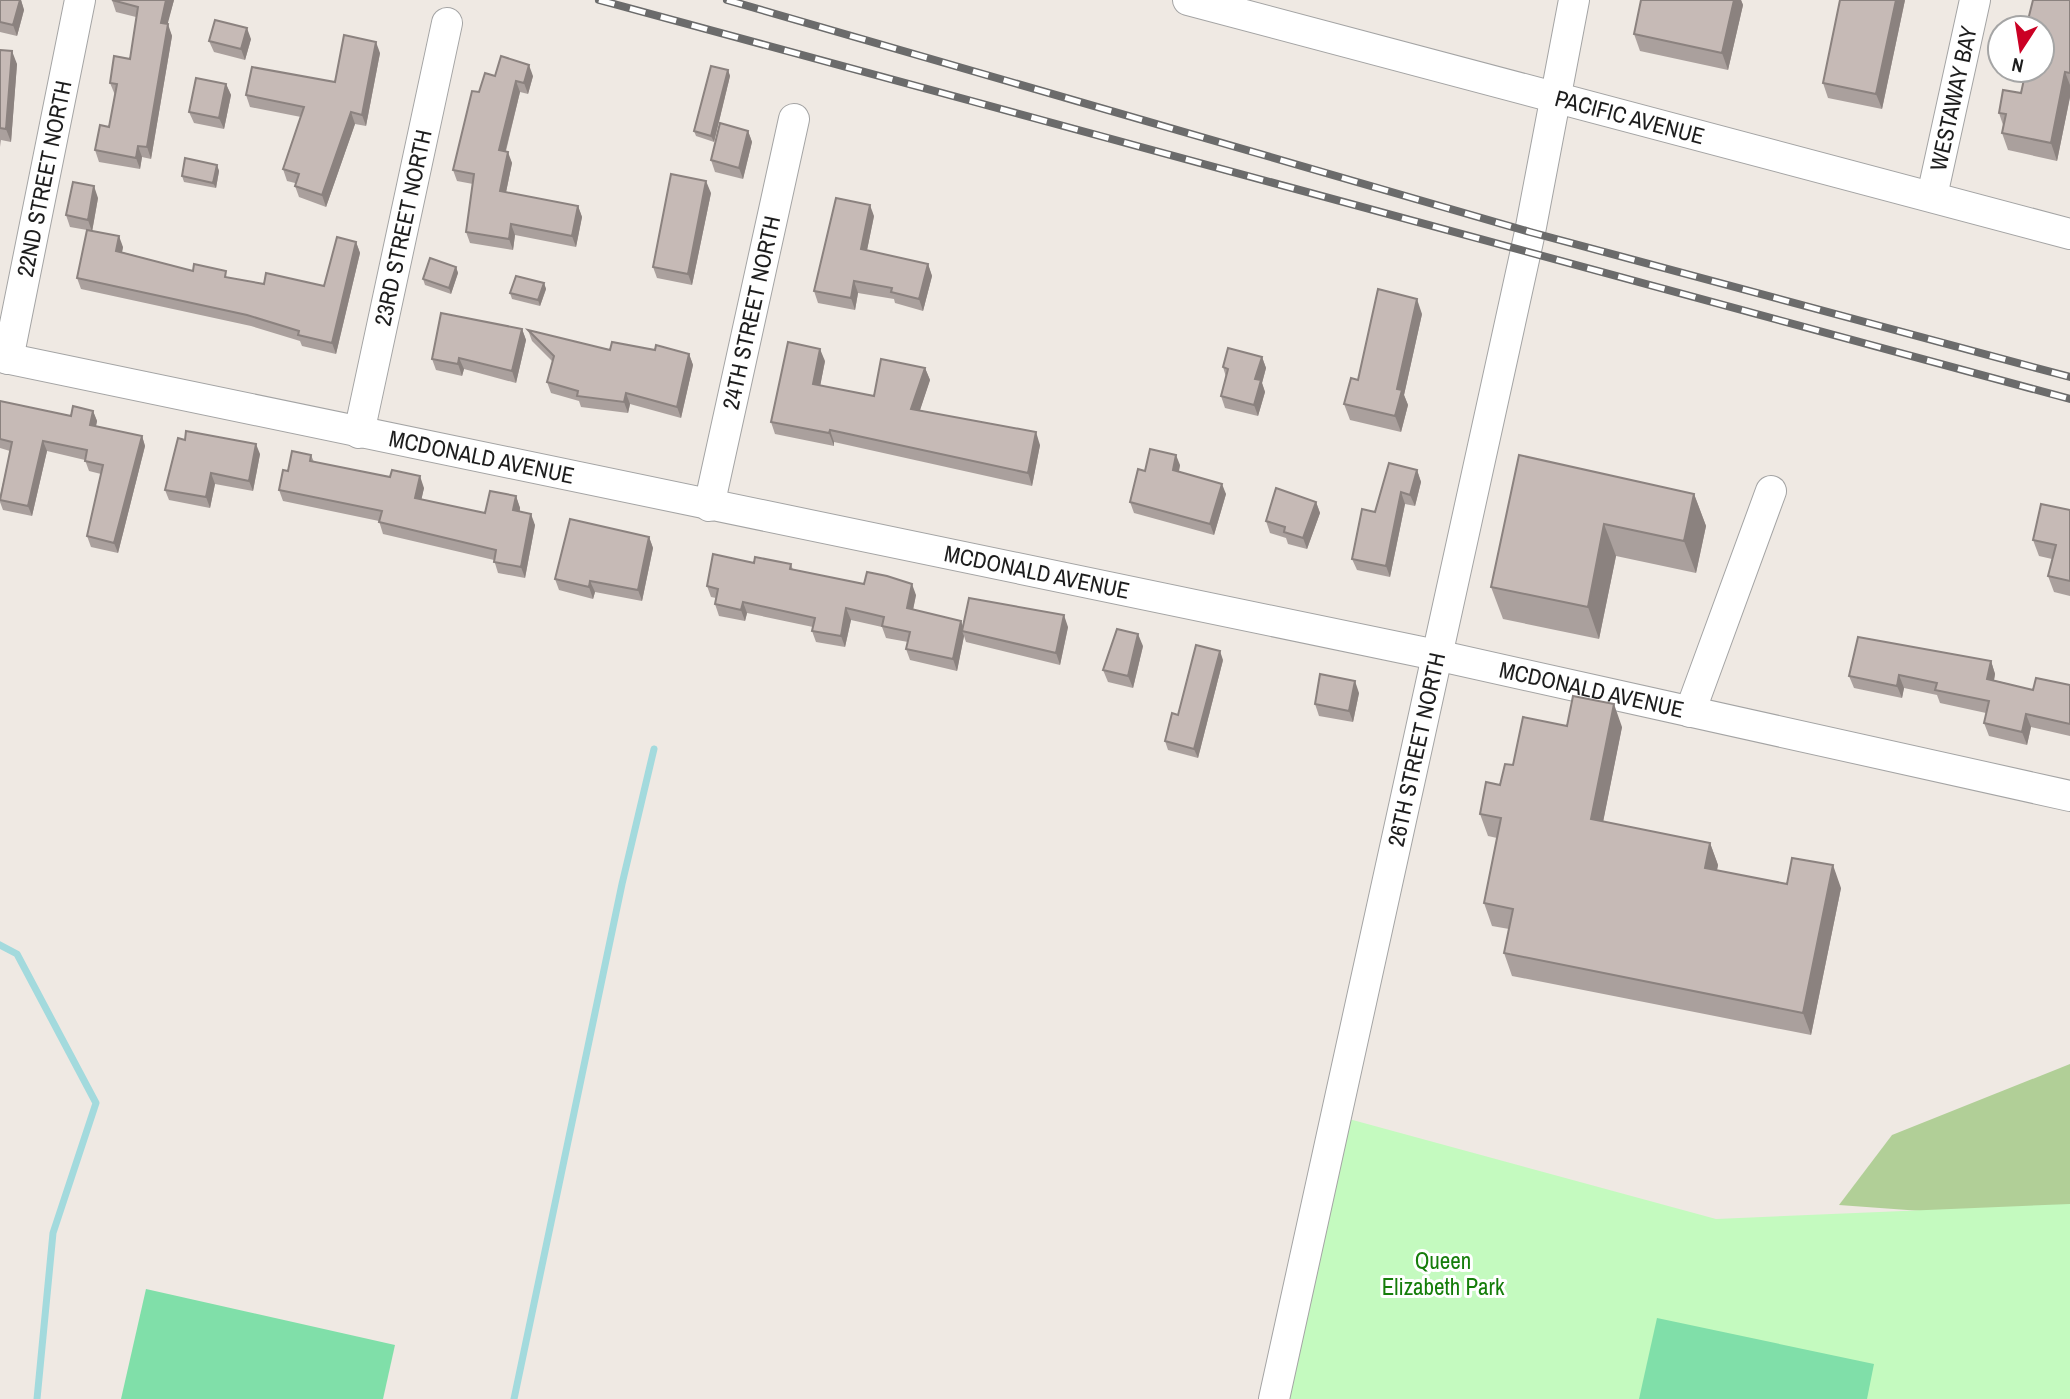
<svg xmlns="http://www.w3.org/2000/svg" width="2070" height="1399" font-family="'Archivo Narrow',sans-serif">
<rect width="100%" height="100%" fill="#efe9e3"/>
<path fill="#b1cf97" d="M 2070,1064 L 2070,1222 L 1839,1205 L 1892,1135 Z"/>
<path fill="#c4fabf" d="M 1349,1119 L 1716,1219 L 2070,1204 L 2070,1399 L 1287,1399 Z"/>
<g fill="#80dfa9">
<path d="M 146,1289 L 395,1345 L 383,1399 L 121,1399 Z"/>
<path d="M 1657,1318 L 1874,1364 L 1867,1399 L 1639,1399 Z"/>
</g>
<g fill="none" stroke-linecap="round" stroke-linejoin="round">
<g stroke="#a3dadd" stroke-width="7">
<path d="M 0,945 L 17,954 L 96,1103 L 53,1233 L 37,1399"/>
<path d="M 514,1399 L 622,884 L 654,749"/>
</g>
<g stroke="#a4a4a4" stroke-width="32">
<g id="minor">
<path id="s1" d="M 1188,0 L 2070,234"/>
<path id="s2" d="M 1932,196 L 1975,0"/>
<path id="s3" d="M 0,357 L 1436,655 L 2070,796"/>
<path id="s4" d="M 8,359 L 80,0"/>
<path id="s5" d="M 359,433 L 447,23"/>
<path id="s6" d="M 709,506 L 794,119"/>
<path d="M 1690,712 L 1771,491"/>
<path id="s7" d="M 1274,1399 L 1530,232 L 1574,0"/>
</g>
</g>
<use href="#minor" stroke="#fff" stroke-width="30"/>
<g stroke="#6b6b6b" stroke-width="8">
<g id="rail">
<path d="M 599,0 L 2070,399"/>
<path d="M 727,0 L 1530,232 L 2070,377"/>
</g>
</g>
<use href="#rail" stroke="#fff" stroke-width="5" stroke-dasharray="16" stroke-linecap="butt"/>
</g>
<g fill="#aaa09d">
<path d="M 0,0 L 21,0 L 24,10 L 17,36 L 0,32 Z"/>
<path d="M 112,0 L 174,0 L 167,24 L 172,36 L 151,159 L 142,157 L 140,169 L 99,162 L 95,150 L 109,127 L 115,95 L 110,83 L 130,59 L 136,17 L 116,12 Z"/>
<path d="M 1641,0 L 1741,0 L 1743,5 L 1728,70 L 1640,51 L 1634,34 Z"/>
<path d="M 1905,0 L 1882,109 L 1828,98 L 1823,83 Z"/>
<path d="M 2070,0 L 2070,97 L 2057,161 L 2008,150 L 2002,133 L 2003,125 L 1999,113 L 2021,93 L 2042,70 Z"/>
<path d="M 251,39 L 245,60 L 214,52 L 209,41 Z"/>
<path d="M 0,50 L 17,64 L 11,142 L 1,140 L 0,147 Z"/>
<path d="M 380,53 L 366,126 L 355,124 L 326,207 L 299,197 L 295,186 L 295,183 L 287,181 L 283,169 L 301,117 L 250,107 L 246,95 L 335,82 Z"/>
<path d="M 728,70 L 730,76 L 714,142 L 696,136 L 694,131 Z"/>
<path d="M 495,76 L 533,76 L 528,94 L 520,92 L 506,151 L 512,163 L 506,192 L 578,206 L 582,217 L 576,247 L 515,235 L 513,250 L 470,243 L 466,232 L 473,184 L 457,181 L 453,170 L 479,92 Z"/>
<path d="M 226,84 L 231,95 L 224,129 L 194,123 L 189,112 Z"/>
<path d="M 748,131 L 752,142 L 743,179 L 715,172 L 711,160 Z"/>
<path d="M 217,165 L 219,171 L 216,188 L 184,182 L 182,176 Z"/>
<path d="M 711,193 L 692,285 L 657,278 L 653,267 Z"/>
<path d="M 98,198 L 92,231 L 123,247 L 122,252 L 193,271 L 229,278 L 264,284 L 324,286 L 356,242 L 360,253 L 336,354 L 302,346 L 300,341 L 251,326 L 81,289 L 77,278 L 87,230 L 70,227 L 66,215 Z"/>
<path d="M 874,216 L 867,250 L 928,264 L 932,276 L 923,311 L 895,303 L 894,299 L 858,293 L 855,310 L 818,303 L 814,291 Z"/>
<path d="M 456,267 L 458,273 L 451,294 L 425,285 L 423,279 Z"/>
<path d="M 544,283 L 546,289 L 540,306 L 512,299 L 510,293 Z"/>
<path d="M 1422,314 L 1404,395 L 1408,405 L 1401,432 L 1350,420 L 1344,404 L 1358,380 Z"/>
<path d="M 522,329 L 526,340 L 516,383 L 464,369 L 462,376 L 436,370 L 432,359 Z"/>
<path d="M 528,330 L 610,350 L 655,350 L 689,354 L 693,365 L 681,418 L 630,404 L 628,413 L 581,407 L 579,401 L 551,393 L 547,382 L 553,362 L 532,341 Z"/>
<path d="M 1262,357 L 1266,368 L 1262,383 L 1265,392 L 1258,416 L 1225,408 L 1221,396 L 1226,377 L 1223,367 Z"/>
<path d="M 825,361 L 820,386 L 874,396 L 925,368 L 930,380 L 920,410 L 1040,445 L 1032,486 L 834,442 L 834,446 L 775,434 L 771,422 Z"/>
<path d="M 0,401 L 71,416 L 93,411 L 97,421 L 96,426 L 142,436 L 145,446 L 118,553 L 91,547 L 87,536 L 101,474 L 89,471 L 85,460 L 47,451 L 32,516 L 3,510 L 0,502 L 0,496 L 10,451 L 0,448 Z"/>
<path d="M 260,454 L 253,491 L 215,484 L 210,508 L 169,500 L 165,490 Z"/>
<path d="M 311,455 L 314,462 L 424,488 L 421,500 L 485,513 L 516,496 L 520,508 L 520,512 L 535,525 L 525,578 L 498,573 L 494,560 L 383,534 L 379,521 L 283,501 L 279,490 L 288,471 Z"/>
<path d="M 1519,455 L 1694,494 L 1706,526 L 1696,573 L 1616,556 L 1599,639 L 1503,619 L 1491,587 Z"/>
<path d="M 1180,465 L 1179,471 L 1226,494 L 1214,535 L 1134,513 L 1130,502 L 1145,471 Z"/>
<path d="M 1417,470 L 1421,482 L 1415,506 L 1405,504 L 1390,577 L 1357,570 L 1352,559 L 1375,512 Z"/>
<path d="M 1316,502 L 1320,513 L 1307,549 L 1288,544 L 1286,538 L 1270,533 L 1266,521 Z"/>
<path d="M 2070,510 L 2070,596 L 2054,592 L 2048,576 L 2052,559 L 2039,556 L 2033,540 Z"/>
<path d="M 649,537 L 653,548 L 642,601 L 595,592 L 593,599 L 559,590 L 555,579 Z"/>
<path d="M 754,563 L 791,564 L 793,570 L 916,595 L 913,610 L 963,626 L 1068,627 L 1060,665 L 966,642 L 964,636 L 957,671 L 910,660 L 906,649 L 908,642 L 886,638 L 882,627 L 851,620 L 845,647 L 816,642 L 812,631 L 813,627 L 747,613 L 745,621 L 719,616 L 715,604 L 716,598 L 711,597 L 707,586 Z"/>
<path d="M 1143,646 L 1133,688 L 1108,682 L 1103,670 Z"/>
<path d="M 1223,660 L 1198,758 L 1168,750 L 1165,741 L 1178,715 Z"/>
<path d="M 1991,661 L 1995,674 L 1994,680 L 2033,690 L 2070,685 L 2070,736 L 2031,727 L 2027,745 L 1989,736 L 1984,723 L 1986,713 L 1940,703 L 1937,695 L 1904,688 L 1902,698 L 1854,688 L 1849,676 Z"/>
<path d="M 1359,693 L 1353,722 L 1319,716 L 1315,704 Z"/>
<path d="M 1567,726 L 1622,727 L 1603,822 L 1710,843 L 1718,865 L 1717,870 L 1787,884 L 1841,888 L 1811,1035 L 1512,976 L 1504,953 L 1509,929 L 1492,926 L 1484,903 L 1497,838 L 1488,836 L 1480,814 L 1513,765 Z"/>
</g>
<g fill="#8b827f">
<path d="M 17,0 L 21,0 L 24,10 L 17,36 L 13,25 Z"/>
<path d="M 166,0 L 174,0 L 165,34 L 161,23 Z"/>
<path d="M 1734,0 L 1741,0 L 1743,5 L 1728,70 L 1722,53 Z"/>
<path d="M 1896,0 L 1905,0 L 1882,109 L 1876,94 Z"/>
<path d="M 168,24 L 172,36 L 151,159 L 147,147 Z"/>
<path d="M 247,28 L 251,39 L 245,60 L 241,49 Z"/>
<path d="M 376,42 L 380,53 L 366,126 L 362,115 Z"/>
<path d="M 12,51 L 17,64 L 11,142 L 6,129 Z"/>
<path d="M 529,65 L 533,76 L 528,94 L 524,83 Z"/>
<path d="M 728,70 L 730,76 L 714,142 L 711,136 Z"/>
<path d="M 2065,72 L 2070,85 L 2070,97 L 2057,161 L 2051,143 Z"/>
<path d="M 516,81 L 520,92 L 503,161 L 499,150 Z"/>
<path d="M 226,84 L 231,95 L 224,129 L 219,118 Z"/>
<path d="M 351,112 L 355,124 L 326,207 L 322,195 Z"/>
<path d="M 748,131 L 752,142 L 743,179 L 739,168 Z"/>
<path d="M 138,146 L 142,157 L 140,169 L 136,158 Z"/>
<path d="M 508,152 L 512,163 L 504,202 L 500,191 Z"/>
<path d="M 217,165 L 219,171 L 216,188 L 213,183 Z"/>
<path d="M 706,181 L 711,193 L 692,285 L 688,274 Z"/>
<path d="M 94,186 L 98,198 L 92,232 L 88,220 Z"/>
<path d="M 870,205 L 874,216 L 865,260 L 861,249 Z"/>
<path d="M 578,206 L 582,217 L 576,247 L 572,236 Z"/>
<path d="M 511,224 L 515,235 L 513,250 L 509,239 Z"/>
<path d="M 119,236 L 123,247 L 120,262 L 116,251 Z"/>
<path d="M 356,242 L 360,253 L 336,354 L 332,343 Z"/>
<path d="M 928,264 L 932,276 L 923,311 L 919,299 Z"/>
<path d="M 456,267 L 458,273 L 451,294 L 449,288 Z"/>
<path d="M 854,281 L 858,293 L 855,310 L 851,298 Z"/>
<path d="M 544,283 L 546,289 L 540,306 L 538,300 Z"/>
<path d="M 1417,299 L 1422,314 L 1404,395 L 1408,405 L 1401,432 L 1395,416 L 1397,389 Z"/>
<path d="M 522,329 L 526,340 L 516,383 L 512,371 Z"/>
<path d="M 820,349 L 825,361 L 818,397 L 813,384 Z"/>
<path d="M 689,354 L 693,365 L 681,418 L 677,407 Z"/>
<path d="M 1262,357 L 1266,368 L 1262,383 L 1265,392 L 1258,416 L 1254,405 L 1255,379 Z"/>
<path d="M 459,358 L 464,369 L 462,376 L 458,364 Z"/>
<path d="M 925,368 L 930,380 L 916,422 L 911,409 Z"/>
<path d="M 626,393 L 630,404 L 628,413 L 624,402 Z"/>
<path d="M 93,411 L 97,421 L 94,435 L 90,425 Z"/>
<path d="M 830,430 L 834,442 L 834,446 L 829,433 Z"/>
<path d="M 1036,432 L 1040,445 L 1032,486 L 1028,473 Z"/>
<path d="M 142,436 L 145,446 L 118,553 L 114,543 Z"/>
<path d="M 43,441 L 47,451 L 32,516 L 28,506 Z"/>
<path d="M 256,444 L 260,454 L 253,491 L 249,481 Z"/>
<path d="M 1176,455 L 1180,465 L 1177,480 L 1173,470 Z"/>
<path d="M 1417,470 L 1421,482 L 1415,506 L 1410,495 Z"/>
<path d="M 211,473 L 215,484 L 210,508 L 206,497 Z"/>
<path d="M 420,476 L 424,488 L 419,510 L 415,498 Z"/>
<path d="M 1222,484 L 1226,494 L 1214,535 L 1210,524 Z"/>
<path d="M 1401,492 L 1405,504 L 1390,577 L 1386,566 Z"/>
<path d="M 1694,494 L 1706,526 L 1696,573 L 1684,541 Z"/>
<path d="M 516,496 L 520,508 L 518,522 L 513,510 Z"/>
<path d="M 1316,502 L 1320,513 L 1307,549 L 1303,538 Z"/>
<path d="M 531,514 L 535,525 L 525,578 L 521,567 Z"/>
<path d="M 1604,524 L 1616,556 L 1599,639 L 1588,607 Z"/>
<path d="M 649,537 L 653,548 L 642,601 L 638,590 Z"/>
<path d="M 590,581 L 595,592 L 593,599 L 589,587 Z"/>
<path d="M 912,584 L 916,595 L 911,619 L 907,608 Z"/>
<path d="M 743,602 L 747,613 L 745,621 L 741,610 Z"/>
<path d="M 846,608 L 851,620 L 845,647 L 841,636 Z"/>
<path d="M 1064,615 L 1068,627 L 1060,665 L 1056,653 Z"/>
<path d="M 961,621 L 965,632 L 962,631 L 964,636 L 957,671 L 953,659 Z"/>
<path d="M 1138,634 L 1143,646 L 1133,688 L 1128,676 Z"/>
<path d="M 1220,651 L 1223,660 L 1198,758 L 1194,749 Z"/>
<path d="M 1991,661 L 1995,674 L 1992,692 L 1987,679 Z"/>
<path d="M 1899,675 L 1904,688 L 1902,698 L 1897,686 Z"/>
<path d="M 1355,681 L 1359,693 L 1353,722 L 1349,711 Z"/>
<path d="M 1614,704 L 1622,727 L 1599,842 L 1591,819 Z"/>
<path d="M 2026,714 L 2031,727 L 2027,745 L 2022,732 Z"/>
<path d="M 1710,843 L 1718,865 L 1713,890 L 1705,868 Z"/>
<path d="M 1833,865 L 1841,888 L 1811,1035 L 1803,1013 Z"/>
</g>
<g fill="#c6bab6" stroke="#8b827f" stroke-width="2">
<path d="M 0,0 L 20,0 L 13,25 L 0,22 Z"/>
<path d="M 112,0 L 166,0 L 161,23 L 168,24 L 147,147 L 138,146 L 136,158 L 95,150 L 100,125 L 109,127 L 117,84 L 110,83 L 114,56 L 130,59 L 138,7 Z"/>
<path d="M 1641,0 L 1734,0 L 1722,53 L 1634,34 Z"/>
<path d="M 1840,0 L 1896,0 L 1876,94 L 1823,83 Z"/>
<path d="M 2033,0 L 2070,0 L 2070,73 L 2065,72 L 2051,143 L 2002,133 L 2006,114 L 1999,113 L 2003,90 L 2021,93 L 2026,70 L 2042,70 L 2042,28 L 2026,28 Z"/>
<path d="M 215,20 L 247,28 L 241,49 L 209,41 Z"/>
<path d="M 344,35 L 376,42 L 362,115 L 351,112 L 322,195 L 295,186 L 299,174 L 283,169 L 304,107 L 246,95 L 252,67 L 335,82 Z"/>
<path d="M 0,50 L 12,51 L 6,129 L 0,128 Z"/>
<path d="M 501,56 L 529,65 L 524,83 L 516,81 L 499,150 L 508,152 L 500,191 L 578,206 L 572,236 L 511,224 L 509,239 L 466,232 L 474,174 L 453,170 L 472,91 L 479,92 L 485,73 L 495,76 Z"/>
<path d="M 711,66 L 728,70 L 711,136 L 694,131 Z"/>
<path d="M 196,78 L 226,84 L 219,118 L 189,112 Z"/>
<path d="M 720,123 L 748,131 L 739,168 L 711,160 Z"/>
<path d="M 185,158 L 217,165 L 213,183 L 182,176 Z"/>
<path d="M 671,174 L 706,181 L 688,274 L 653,267 Z"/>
<path d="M 73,182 L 94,186 L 88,220 L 66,215 Z"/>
<path d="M 836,198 L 870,205 L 861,249 L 928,264 L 919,299 L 891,292 L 892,288 L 854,281 L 851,298 L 814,291 Z"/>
<path d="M 87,230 L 119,236 L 116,251 L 193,271 L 194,264 L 226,271 L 225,277 L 264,284 L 266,273 L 324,286 L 337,237 L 356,242 L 332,343 L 298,335 L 299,331 L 247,315 L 77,278 Z"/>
<path d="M 430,258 L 456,267 L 449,288 L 423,279 Z"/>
<path d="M 516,276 L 544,283 L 538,300 L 510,293 Z"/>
<path d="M 1378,289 L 1417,299 L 1397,389 L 1402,390 L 1395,416 L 1344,404 L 1351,378 L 1358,380 Z"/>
<path d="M 441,313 L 522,329 L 512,371 L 459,358 L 458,364 L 432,359 Z"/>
<path d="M 528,330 L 610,350 L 612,342 L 655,350 L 656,345 L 689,354 L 677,407 L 626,393 L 624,402 L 577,396 L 578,391 L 547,382 L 554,356 Z"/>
<path d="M 788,342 L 820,349 L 813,384 L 874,396 L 881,359 L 925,368 L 911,409 L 1036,432 L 1028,473 L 830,430 L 829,433 L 771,422 Z"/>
<path d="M 1228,348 L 1262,357 L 1255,379 L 1261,380 L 1254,405 L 1221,396 L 1228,369 L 1223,367 Z"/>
<path d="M 0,401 L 71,416 L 73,406 L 93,411 L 90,425 L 142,436 L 114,543 L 87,536 L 103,465 L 85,461 L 87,450 L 43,441 L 28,506 L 0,500 L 12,442 L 0,439 Z"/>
<path d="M 186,431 L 256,444 L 249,481 L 211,473 L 206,497 L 165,490 L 178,438 L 185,440 Z"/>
<path d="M 1150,449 L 1176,455 L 1173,470 L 1222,484 L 1210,524 L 1130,502 L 1138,469 L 1145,471 Z"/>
<path d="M 292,451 L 311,455 L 310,461 L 390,477 L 392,470 L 420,476 L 415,498 L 485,513 L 490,491 L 516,496 L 513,510 L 531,514 L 521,567 L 494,562 L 496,550 L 379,522 L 382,511 L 279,490 L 283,470 L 288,471 Z"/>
<path d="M 1519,455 L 1694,494 L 1684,541 L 1604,524 L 1588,607 L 1491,587 Z"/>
<path d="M 1389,463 L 1417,470 L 1410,495 L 1401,492 L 1386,566 L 1352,559 L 1362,509 L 1375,512 Z"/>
<path d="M 1276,488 L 1316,502 L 1303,538 L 1284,532 L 1285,527 L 1266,521 Z"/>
<path d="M 2041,504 L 2070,510 L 2070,581 L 2048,576 L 2056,545 L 2033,540 Z"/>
<path d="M 570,519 L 649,537 L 638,590 L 590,581 L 589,587 L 555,579 Z"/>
<path d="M 713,554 L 754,563 L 755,557 L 791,564 L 790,569 L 864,584 L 867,572 L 887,576 L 912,584 L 907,608 L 961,621 L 953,659 L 906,649 L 910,632 L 882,626 L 884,617 L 846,608 L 841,636 L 812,631 L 815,618 L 743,602 L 741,610 L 715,604 L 718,589 L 707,586 Z"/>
<path d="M 969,598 L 1064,615 L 1056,653 L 962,631 Z"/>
<path d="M 1117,629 L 1138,634 L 1128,676 L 1103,670 Z"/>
<path d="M 1858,637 L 1991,661 L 1987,679 L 2033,690 L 2036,678 L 2070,685 L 2070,724 L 2026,714 L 2022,732 L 1984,723 L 1989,701 L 1935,690 L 1937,683 L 1899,675 L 1897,686 L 1849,676 Z"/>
<path d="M 1196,645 L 1220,651 L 1194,749 L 1165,741 L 1172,713 L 1178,715 Z"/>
<path d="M 1320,674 L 1355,681 L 1349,711 L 1315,704 Z"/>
<path d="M 1573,696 L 1614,704 L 1591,819 L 1710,843 L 1705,868 L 1787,884 L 1792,858 L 1833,865 L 1803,1013 L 1504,953 L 1513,909 L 1484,903 L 1501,818 L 1480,814 L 1486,782 L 1500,785 L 1505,764 L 1513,765 L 1523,717 L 1567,726 Z"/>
</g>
<g text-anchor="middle" stroke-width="6" stroke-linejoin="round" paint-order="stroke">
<g font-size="23" fill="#1d1d1d" stroke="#fff">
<text dy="8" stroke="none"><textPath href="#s2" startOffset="100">WESTAWAY BAY</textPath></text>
<text dy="8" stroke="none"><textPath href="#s1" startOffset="457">PACIFIC AVENUE</textPath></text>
<text dy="8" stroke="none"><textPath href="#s4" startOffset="184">22ND STREET NORTH</textPath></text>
<text dy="8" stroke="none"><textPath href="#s5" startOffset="210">23RD STREET NORTH</textPath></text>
<text dy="8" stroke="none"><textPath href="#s6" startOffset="198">24TH STREET NORTH</textPath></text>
<text dy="8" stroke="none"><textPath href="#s3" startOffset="492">MCDONALD AVENUE</textPath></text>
<text dy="8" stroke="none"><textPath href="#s3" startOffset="1059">MCDONALD AVENUE</textPath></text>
<text dy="8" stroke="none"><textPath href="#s3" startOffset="1626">MCDONALD AVENUE</textPath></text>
<text dy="8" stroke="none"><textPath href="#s7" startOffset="665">26TH STREET NORTH</textPath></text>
</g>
<g font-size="23" fill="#157d0a" stroke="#fff">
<text x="1443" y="1269">Queen<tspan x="1443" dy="26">Elizabeth Park</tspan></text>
</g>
</g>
<g transform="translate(2021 49) rotate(192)"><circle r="33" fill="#ffffff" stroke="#a5a5a5" stroke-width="2"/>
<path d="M0-5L12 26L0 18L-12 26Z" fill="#cb0024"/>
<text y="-10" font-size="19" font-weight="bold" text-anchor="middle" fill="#1d1d1d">N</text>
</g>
</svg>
